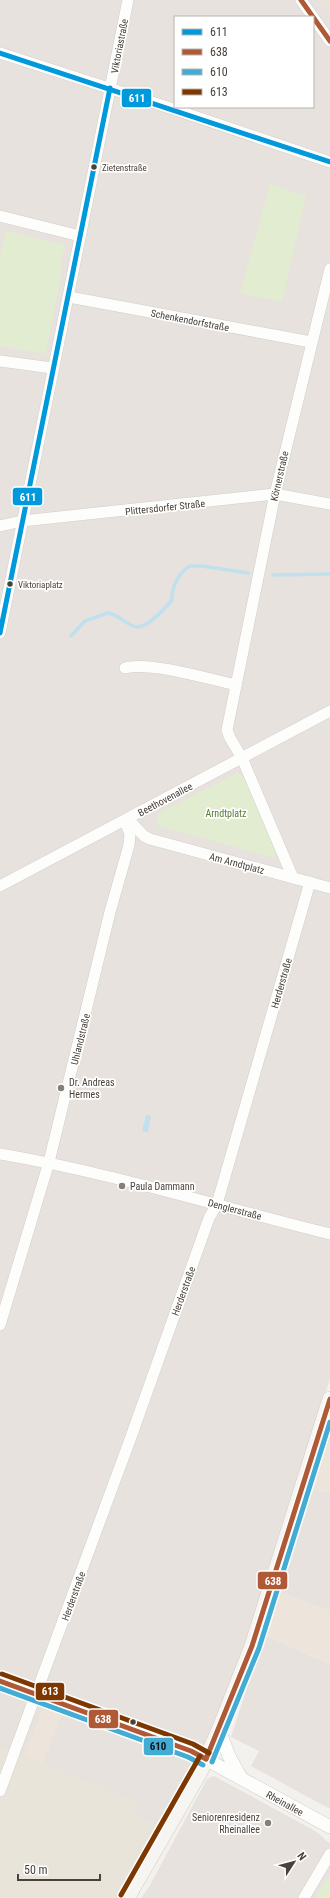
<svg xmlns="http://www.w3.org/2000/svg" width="330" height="1898" font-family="'Roboto Condensed',sans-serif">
<rect width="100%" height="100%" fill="#f3f1ee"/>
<g fill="#e7e2dd" fill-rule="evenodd">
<path d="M 0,0 L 320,0 L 330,15 L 330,1379 L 249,1633 L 209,1746 L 123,1898 L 0,1898 ZM 175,17 L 313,17 L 313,107 L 175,107 Z"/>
<path d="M 311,1488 L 330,1493 L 330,1611 L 278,1592 Z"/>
<path d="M 264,1635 L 330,1664 L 330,1809 L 251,1766 L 259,1751 L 231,1737 Z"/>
<path d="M 214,1776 L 317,1832 L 330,1844 L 330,1874 L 315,1898 L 141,1898 L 149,1887 L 207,1779 Z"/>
</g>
<g fill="#ede5db">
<path d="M 330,1429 L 330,1493 L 311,1488 Z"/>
<path d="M 278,1592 L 330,1611 L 330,1664 L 264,1635 Z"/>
<path d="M 48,1709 L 62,1714 L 43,1763 L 24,1756 L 42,1711 Z"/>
</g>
<g fill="#e9e4da">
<path d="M 320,0 L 330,0 L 330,15 Z"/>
<path d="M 0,1747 L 136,1801 L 132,1810 L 158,1826 L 117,1898 L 0,1898 Z"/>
</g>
<g fill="#e2ecd0">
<path d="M 270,184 L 306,196 L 282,302 L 240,293 Z"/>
<path d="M 6,231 L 65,245 L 60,268 L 63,269 L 45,354 L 0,346 L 0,255 Z"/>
<path d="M 237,773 L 245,777 L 276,854 L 274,858 L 156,825 L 159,813 Z"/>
<path d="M 330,1874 L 330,1898 L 315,1898 Z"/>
</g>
<path fill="#e5e2df" d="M 0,0 L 7,0 L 0,29 Z"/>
<path fill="#c1e0ee" d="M 146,1115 L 151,1116 L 148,1132 L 142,1131 Z"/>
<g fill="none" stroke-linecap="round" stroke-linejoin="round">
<g stroke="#c1e0ee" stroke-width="3.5">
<path d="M 273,575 L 330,574"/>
<path d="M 71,636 L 85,621 L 108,613 C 118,615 124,622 133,626 C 145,632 165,608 172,600 C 171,588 179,572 190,566 L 202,566 L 248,573"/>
</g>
<g stroke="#d1cfcc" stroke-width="12">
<g id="minor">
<path d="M 301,0 L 330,41"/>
<path d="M 0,53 L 155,103 L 330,162"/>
<path d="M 0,216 L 80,236"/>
<path d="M 69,297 L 311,342"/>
<path d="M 0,361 L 52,368"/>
<path d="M 0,526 L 22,521 L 275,494 L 330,504"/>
<path d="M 0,633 L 128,0"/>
<path d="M 125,668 C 149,661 209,679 236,685"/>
<path d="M 128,819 L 144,836 L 150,839 L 330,888"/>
<path d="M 293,878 L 242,758 L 230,738 L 227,730 L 275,494 L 330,269"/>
<path d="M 0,886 L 330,711"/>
<path d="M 0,1154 C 112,1173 220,1207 330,1234"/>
<path d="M 0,1325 L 49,1162 L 110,912 L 129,845 L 130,834 L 125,821"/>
<path d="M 0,1791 L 131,1437 L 209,1218 L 217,1204 L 310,882"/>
<path d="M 304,1898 L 330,1854"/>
</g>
</g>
<g stroke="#d1cfcc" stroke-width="14">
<g id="tertiary">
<path d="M 0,1681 L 191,1751 L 330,1827"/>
<path d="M 219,1730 L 229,1756 L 241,1778"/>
</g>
</g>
<g stroke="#d2cdc5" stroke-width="16">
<path id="secondary" d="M 127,1898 L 200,1772 L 219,1730 L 252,1646 L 330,1399"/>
</g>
<use href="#minor" stroke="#fdfdfc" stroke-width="11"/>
<use href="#tertiary" stroke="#fdfdfc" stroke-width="13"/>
<use href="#secondary" stroke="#f7f5f1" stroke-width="15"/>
<g stroke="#fff" stroke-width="8">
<g id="bus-1">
<path d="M 0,53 L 330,162"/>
<path d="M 0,633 L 110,88"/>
</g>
</g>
<g stroke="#fff" stroke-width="8">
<g id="bus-2">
<path d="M 301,0 L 330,41"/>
<path d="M 0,1681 L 191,1751 L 206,1759"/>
<path d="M 206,1759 L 252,1646 L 330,1399"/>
</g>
</g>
<g stroke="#fff" stroke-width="8">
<g id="bus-3">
<path d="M 0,1688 L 188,1757 L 203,1765"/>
<path d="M 212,1762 L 259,1648 L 330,1422"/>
</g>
</g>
<g stroke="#fff" stroke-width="8">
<g id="bus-4">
<path d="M 2,1674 L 193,1744 L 209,1753"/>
<path d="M 121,1895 L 200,1756"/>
</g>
</g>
<use href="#bus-1" stroke="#0099dc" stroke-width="5"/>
<use href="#bus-2" stroke="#af5936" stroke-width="5"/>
<use href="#bus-3" stroke="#42acd4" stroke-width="5"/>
<use href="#bus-4" stroke="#7d3801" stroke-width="5"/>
</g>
<g fill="#4a423a" stroke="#fff" stroke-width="1.5">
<circle cx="94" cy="167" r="3.5"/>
<circle cx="10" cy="584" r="3.5"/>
<circle cx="133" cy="1722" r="3.5"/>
</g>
<g fill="#857f79" stroke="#fff" stroke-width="1.5">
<circle cx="61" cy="1088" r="4"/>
<circle cx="122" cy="1186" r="4"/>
<circle cx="268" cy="1823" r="4"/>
</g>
<g text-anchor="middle" stroke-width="3.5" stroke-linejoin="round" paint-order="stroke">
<g font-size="9" fill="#4a423a" stroke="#fff" text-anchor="start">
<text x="102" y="171">Zietenstraße</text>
<text x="18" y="588">Viktoriaplatz</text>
</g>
<g font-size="10" fill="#4a423a" stroke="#fff">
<text transform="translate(119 46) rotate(-79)" y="4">Viktoriastraße</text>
<text transform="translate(190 320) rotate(11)" y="4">Schenkendorfstraße</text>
<text transform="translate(279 476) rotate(-77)" y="4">Körnerstraße</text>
<text transform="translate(165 507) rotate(-6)" y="4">Plittersdorfer Straße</text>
<text transform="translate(165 799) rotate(-28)" y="4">Beethovenallee</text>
<text transform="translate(237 863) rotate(15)" y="4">Am Arndtplatz</text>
<text transform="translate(281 983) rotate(-74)" y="4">Herderstraße</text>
<text transform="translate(80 1039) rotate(-76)" y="4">Uhlandstraße</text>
<text transform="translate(235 1209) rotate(15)" y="4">Denglerstraße</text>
<text transform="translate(183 1291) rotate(-70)" y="4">Herderstraße</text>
<text transform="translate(73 1596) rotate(-70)" y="4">Herderstraße</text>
<text transform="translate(285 1803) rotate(29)" y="4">Rheinallee</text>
</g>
<g font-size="10" fill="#517a2e" stroke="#fff">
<text x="226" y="817">Arndtplatz</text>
</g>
<g font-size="10" fill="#4a423a" stroke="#fff" text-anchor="start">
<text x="69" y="1086">Dr. Andreas<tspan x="69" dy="12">Hermes</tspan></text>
<text x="130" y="1190">Paula Dammann</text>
<text x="260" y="1821" text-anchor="end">Seniorenresidenz<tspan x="260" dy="12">Rheinallee</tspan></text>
</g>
</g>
<g stroke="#fff" stroke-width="1.5">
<rect x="121" y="88" width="31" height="20" rx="4" fill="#0099dc"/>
<rect x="12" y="487" width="31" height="19" rx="4" fill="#0099dc"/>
<rect x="257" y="1571" width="31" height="19" rx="4" fill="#af5936"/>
<rect x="35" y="1682" width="30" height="19" rx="4" fill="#7d3801"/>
<rect x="88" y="1709" width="31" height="20" rx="4" fill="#af5936"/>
<rect x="143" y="1737" width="31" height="19" rx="4" fill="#42acd4"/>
</g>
<g font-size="11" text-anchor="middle" font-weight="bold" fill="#fff">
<text x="137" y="102">611</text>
<text x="28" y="501">611</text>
<text x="273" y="1585">638</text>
<text x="50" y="1695">613</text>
<text x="103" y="1723">638</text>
</g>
<g font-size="11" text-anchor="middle" font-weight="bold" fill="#111">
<text x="158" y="1750">610</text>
</g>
<rect x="174" y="16" width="140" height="92" fill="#ffffff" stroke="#b7b3b0"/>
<rect x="182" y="29" width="20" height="6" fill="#0099dc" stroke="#b7b3b0"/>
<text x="210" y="36" font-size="12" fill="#4a423a">611</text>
<rect x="182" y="49" width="20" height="6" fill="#af5936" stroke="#b7b3b0"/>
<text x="210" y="56" font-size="12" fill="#4a423a">638</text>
<rect x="182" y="69" width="20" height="6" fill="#42acd4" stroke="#b7b3b0"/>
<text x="210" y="76" font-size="12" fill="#4a423a">610</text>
<rect x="182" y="89" width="20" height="6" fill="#7d3801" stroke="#b7b3b0"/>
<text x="210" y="96" font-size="12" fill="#4a423a">613</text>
<g transform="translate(294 1862) rotate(54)" stroke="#ffffff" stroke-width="3" paint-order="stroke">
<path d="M0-3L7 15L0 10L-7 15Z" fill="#4a423a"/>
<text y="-6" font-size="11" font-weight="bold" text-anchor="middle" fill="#4a423a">N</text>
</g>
<path d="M18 1874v6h82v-6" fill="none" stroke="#4a423a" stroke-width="2"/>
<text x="24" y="1874" font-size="12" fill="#4a423a" stroke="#ffffff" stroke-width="3" paint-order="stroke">50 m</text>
</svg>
